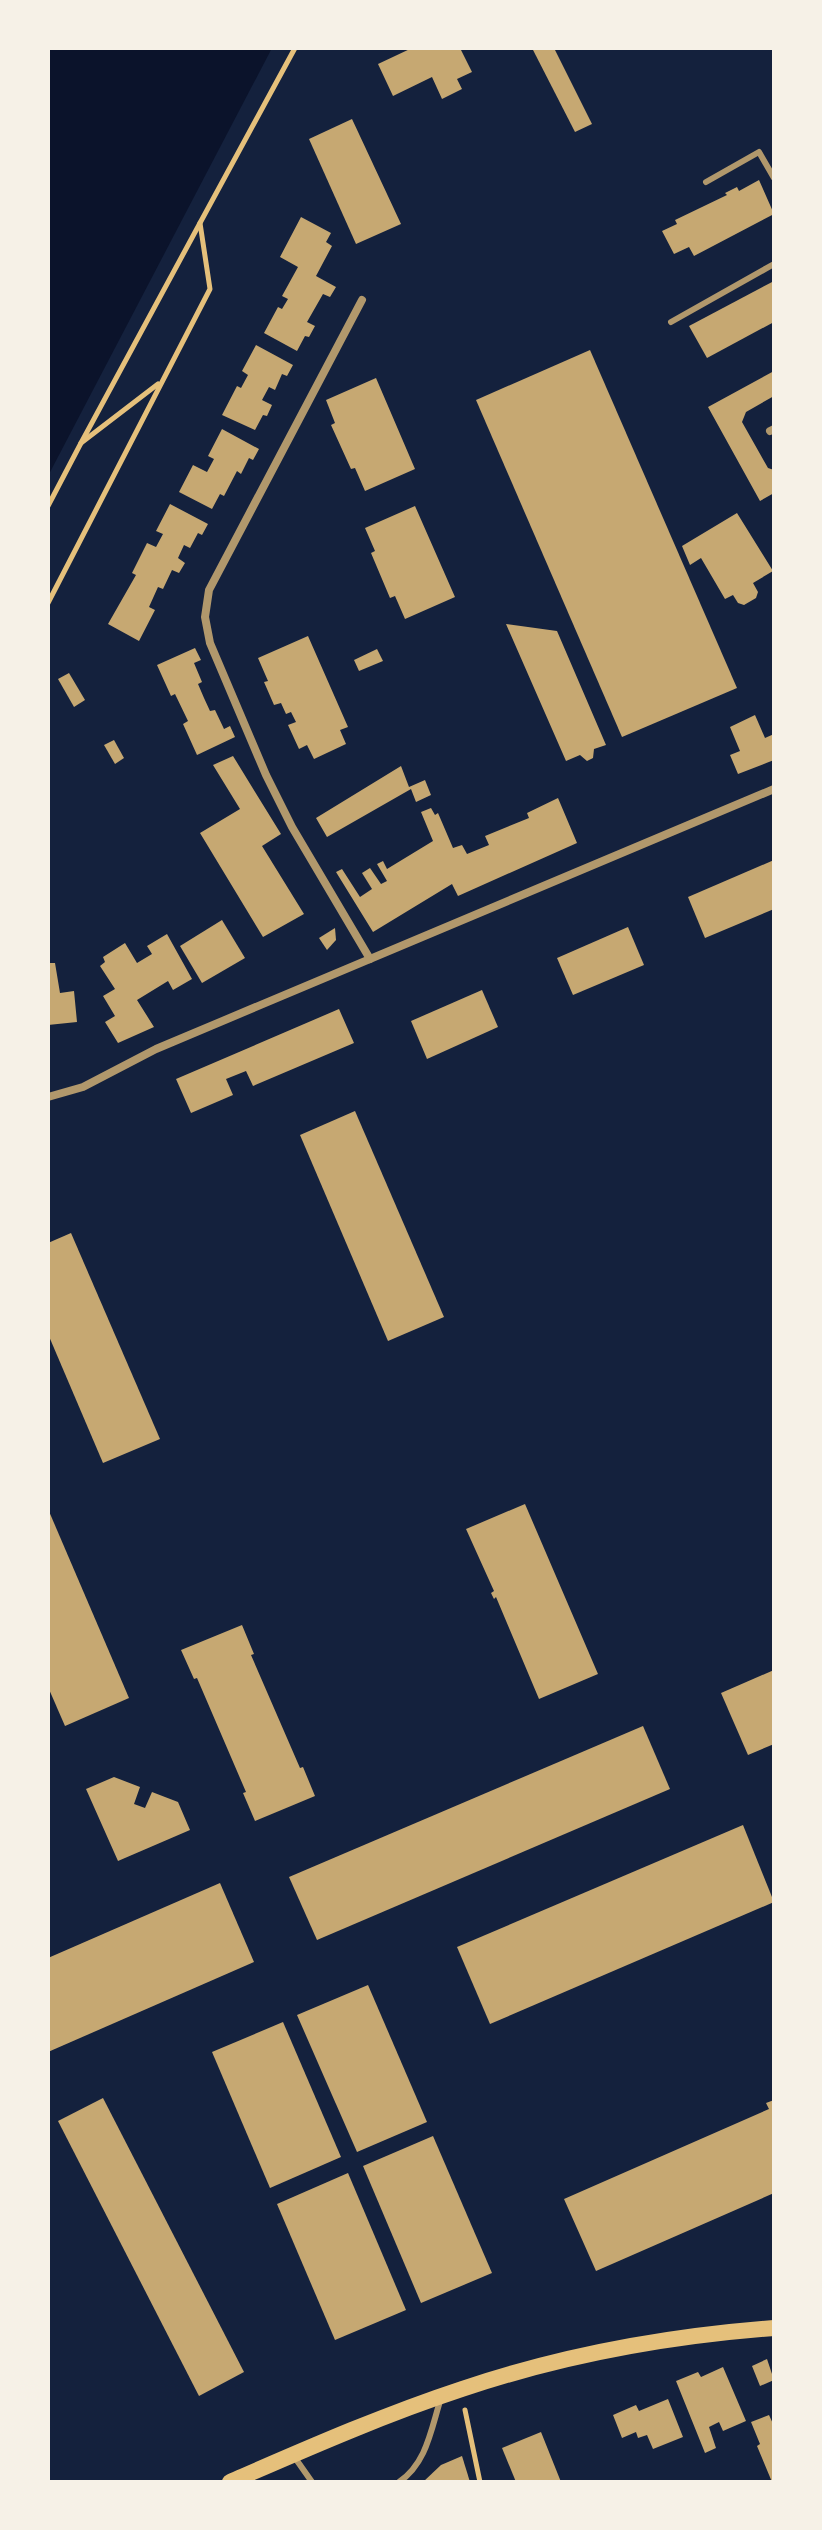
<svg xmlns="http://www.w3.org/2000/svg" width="822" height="2530" font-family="Lato,sans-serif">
<rect width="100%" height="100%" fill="#14213d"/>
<path fill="#0b132b" d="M 48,48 L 272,48 L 48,476 Z"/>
<g fill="#c6a872">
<path d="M 412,48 L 460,48 L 472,72 L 457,79 L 462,89 L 442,99 L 432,77 L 393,96 L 378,64 Z"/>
<path d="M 532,48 L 554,48 L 592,124 L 575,132 Z"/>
<path d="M 352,119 L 401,224 L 356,244 L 309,139 Z"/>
<path d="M 759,180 L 774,214 L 694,256 L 689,247 L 674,254 L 662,231 L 677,224 L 675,220 L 727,195 L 725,193 L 737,187 L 739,191 Z"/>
<path d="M 301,217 L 331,233 L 326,242 L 332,246 L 316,276 L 336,287 L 330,297 L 323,294 L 307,322 L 315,326 L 309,337 L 305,336 L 297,351 L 264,333 L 278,307 L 282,309 L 288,299 L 282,296 L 298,267 L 280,257 Z"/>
<path d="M 774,281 L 774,322 L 707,358 L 689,326 Z"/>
<path d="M 256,345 L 293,365 L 287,376 L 282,374 L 275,390 L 269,387 L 262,400 L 272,405 L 267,416 L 263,415 L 255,430 L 222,415 L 237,386 L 241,388 L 248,375 L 242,371 Z"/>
<path d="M 590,350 L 737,688 L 622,737 L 476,400 Z"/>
<path d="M 774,371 L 774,396 L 746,412 L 742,422 L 768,468 L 774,470 L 774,493 L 760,501 L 708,407 Z"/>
<path d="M 376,378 L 415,469 L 365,491 L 355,468 L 351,469 L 331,425 L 335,423 L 326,400 Z"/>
<path d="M 222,429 L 259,449 L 253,460 L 249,458 L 241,474 L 237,471 L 224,496 L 220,494 L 212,509 L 179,492 L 193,465 L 207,472 L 214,459 L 208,456 Z"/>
<path d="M 170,504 L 208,524 L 202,535 L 198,533 L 190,548 L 184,545 L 178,558 L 185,563 L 179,573 L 172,570 L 163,589 L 158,587 L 149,607 L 155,610 L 139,641 L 108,624 L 136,575 L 132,573 L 147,543 L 156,547 L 163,534 L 156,531 Z"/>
<path d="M 415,506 L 455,597 L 405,619 L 395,596 L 390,598 L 371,553 L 375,551 L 365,528 Z"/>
<path d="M 737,513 L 773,571 L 753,583 L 758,592 L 756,598 L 744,605 L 738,603 L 733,595 L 725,599 L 701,558 L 690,565 L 682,546 Z"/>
<path d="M 506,624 L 557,631 L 606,745 L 594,749 L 593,758 L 587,761 L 580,755 L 566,761 Z"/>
<path d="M 308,636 L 348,727 L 340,730 L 346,744 L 314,759 L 307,745 L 299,749 L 288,725 L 296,722 L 291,712 L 286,714 L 281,703 L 274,705 L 264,682 L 268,681 L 258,658 Z"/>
<path d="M 195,648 L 201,660 L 194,663 L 202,682 L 198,684 L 204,698 L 210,711 L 215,710 L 224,729 L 230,726 L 235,737 L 197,755 L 183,724 L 188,721 L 175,694 L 171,696 L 157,665 Z"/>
<path d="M 377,649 L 383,661 L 359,671 L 354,660 Z"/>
<path d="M 69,673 L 85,700 L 74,707 L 58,679 Z"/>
<path d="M 755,715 L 765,738 L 774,734 L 774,760 L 738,774 L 730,755 L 740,751 L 730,727 Z"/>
<path d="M 114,740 L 124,758 L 115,764 L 104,745 Z"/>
<path d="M 233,756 L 281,834 L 262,846 L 304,914 L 263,937 L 200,833 L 240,809 L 213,765 Z"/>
<path d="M 401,766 L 409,787 L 425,780 L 431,795 L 416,802 L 411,789 L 327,837 L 316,818 Z"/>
<path d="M 558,798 L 577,843 L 458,896 L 452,884 L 373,932 L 336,872 L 342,869 L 360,897 L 372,889 L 362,873 L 370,868 L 381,884 L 387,881 L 377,864 L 383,861 L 387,869 L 433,841 L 421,812 L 431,808 L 435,815 L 438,813 L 453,848 L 462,845 L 467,854 L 489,845 L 485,836 L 529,818 L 527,813 Z"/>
<path d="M 774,860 L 774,909 L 705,938 L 688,897 Z"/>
<path d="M 222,920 L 245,958 L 202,983 L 180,946 Z"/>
<path d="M 628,927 L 644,965 L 573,995 L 557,958 Z"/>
<path d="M 335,928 L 336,940 L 327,950 L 319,938 Z"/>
<path d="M 167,934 L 192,979 L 173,990 L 168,981 L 137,1000 L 154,1027 L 118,1043 L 105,1022 L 115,1016 L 103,996 L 115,989 L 100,966 L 105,962 L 103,957 L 125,943 L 137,963 L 152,954 L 147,946 Z"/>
<path d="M 48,963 L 55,963 L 60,993 L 74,991 L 77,1022 L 48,1025 Z"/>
<path d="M 482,990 L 498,1027 L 427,1059 L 411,1021 Z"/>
<path d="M 339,1009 L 354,1043 L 253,1086 L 246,1071 L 226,1079 L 233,1095 L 191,1113 L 176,1079 Z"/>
<path d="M 355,1111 L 444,1317 L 388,1341 L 300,1135 Z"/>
<path d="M 71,1233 L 160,1439 L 103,1463 L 48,1334 L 48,1243 Z"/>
<path d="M 525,1504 L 598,1674 L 539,1699 L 496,1597 L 494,1599 L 491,1593 L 494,1591 L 466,1529 Z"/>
<path d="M 48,1509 L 129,1698 L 65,1726 L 48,1687 Z"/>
<path d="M 242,1625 L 254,1654 L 251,1655 L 300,1768 L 303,1767 L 315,1796 L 255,1821 L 243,1793 L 246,1792 L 197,1678 L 194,1679 L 181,1650 Z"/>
<path d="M 774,1670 L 774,1744 L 748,1755 L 721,1693 Z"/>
<path d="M 643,1726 L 670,1789 L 317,1940 L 289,1877 Z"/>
<path d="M 114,1777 L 140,1787 L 134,1804 L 145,1808 L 152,1792 L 178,1802 L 190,1830 L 118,1861 L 86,1789 Z"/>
<path d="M 743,1825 L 774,1902 L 490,2024 L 457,1947 Z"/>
<path d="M 220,1883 L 254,1962 L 48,2052 L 48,1958 Z"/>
<path d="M 368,1985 L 427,2122 L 357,2152 L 297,2015 Z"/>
<path d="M 283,2022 L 341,2157 L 270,2188 L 212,2052 Z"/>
<path d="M 103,2098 L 244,2372 L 199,2396 L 58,2121 Z"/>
<path d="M 774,2100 L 774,2193 L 596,2271 L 564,2199 L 769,2109 L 766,2103 Z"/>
<path d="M 433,2136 L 492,2273 L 421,2303 L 363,2166 Z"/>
<path d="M 348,2173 L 406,2310 L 335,2340 L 277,2204 Z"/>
<path d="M 767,2359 L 774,2380 L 760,2386 L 752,2366 Z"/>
<path d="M 723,2367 L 746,2421 L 723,2431 L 719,2422 L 709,2427 L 716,2448 L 705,2453 L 676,2381 L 698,2372 L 701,2377 Z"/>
<path d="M 668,2399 L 683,2437 L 653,2449 L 647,2435 L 638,2438 L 636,2432 L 622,2438 L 613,2415 L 636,2405 L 639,2411 Z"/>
<path d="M 769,2415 L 774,2426 L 774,2482 L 772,2482 L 757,2446 L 760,2444 L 751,2422 Z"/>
<path d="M 541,2432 L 561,2482 L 516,2482 L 502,2448 Z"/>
<path d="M 462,2456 L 470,2482 L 423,2482 L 441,2465 Z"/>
</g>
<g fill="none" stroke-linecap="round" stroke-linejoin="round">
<g stroke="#e5c07b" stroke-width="5">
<path d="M 81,443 L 200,223"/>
<path d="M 48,506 L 81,443 L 158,384"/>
<path d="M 48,603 L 210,289 L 200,223 L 295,48"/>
<path d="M 465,2410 L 480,2482"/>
</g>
<g stroke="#b1986c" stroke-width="6">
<path d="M 706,182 L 759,152 L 774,178"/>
<path d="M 671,322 L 774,264"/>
<path d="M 293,2455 L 312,2482"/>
<path d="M 399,2482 C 427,2463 431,2429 441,2398"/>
</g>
<g stroke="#b1986c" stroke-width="8">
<path d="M 362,300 L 209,590 L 205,617 L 210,643 L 266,775 L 292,827 L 370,959"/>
<path d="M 770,431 L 774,429"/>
<path d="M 48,1097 L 83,1087 L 156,1049 L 774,789"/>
</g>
<path stroke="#e5c07b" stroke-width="16" d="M 230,2482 C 306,2449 383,2415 462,2389 C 563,2355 668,2336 774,2328"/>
</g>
<rect width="822" height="2530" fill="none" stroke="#f6f1e7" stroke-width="100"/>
</svg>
